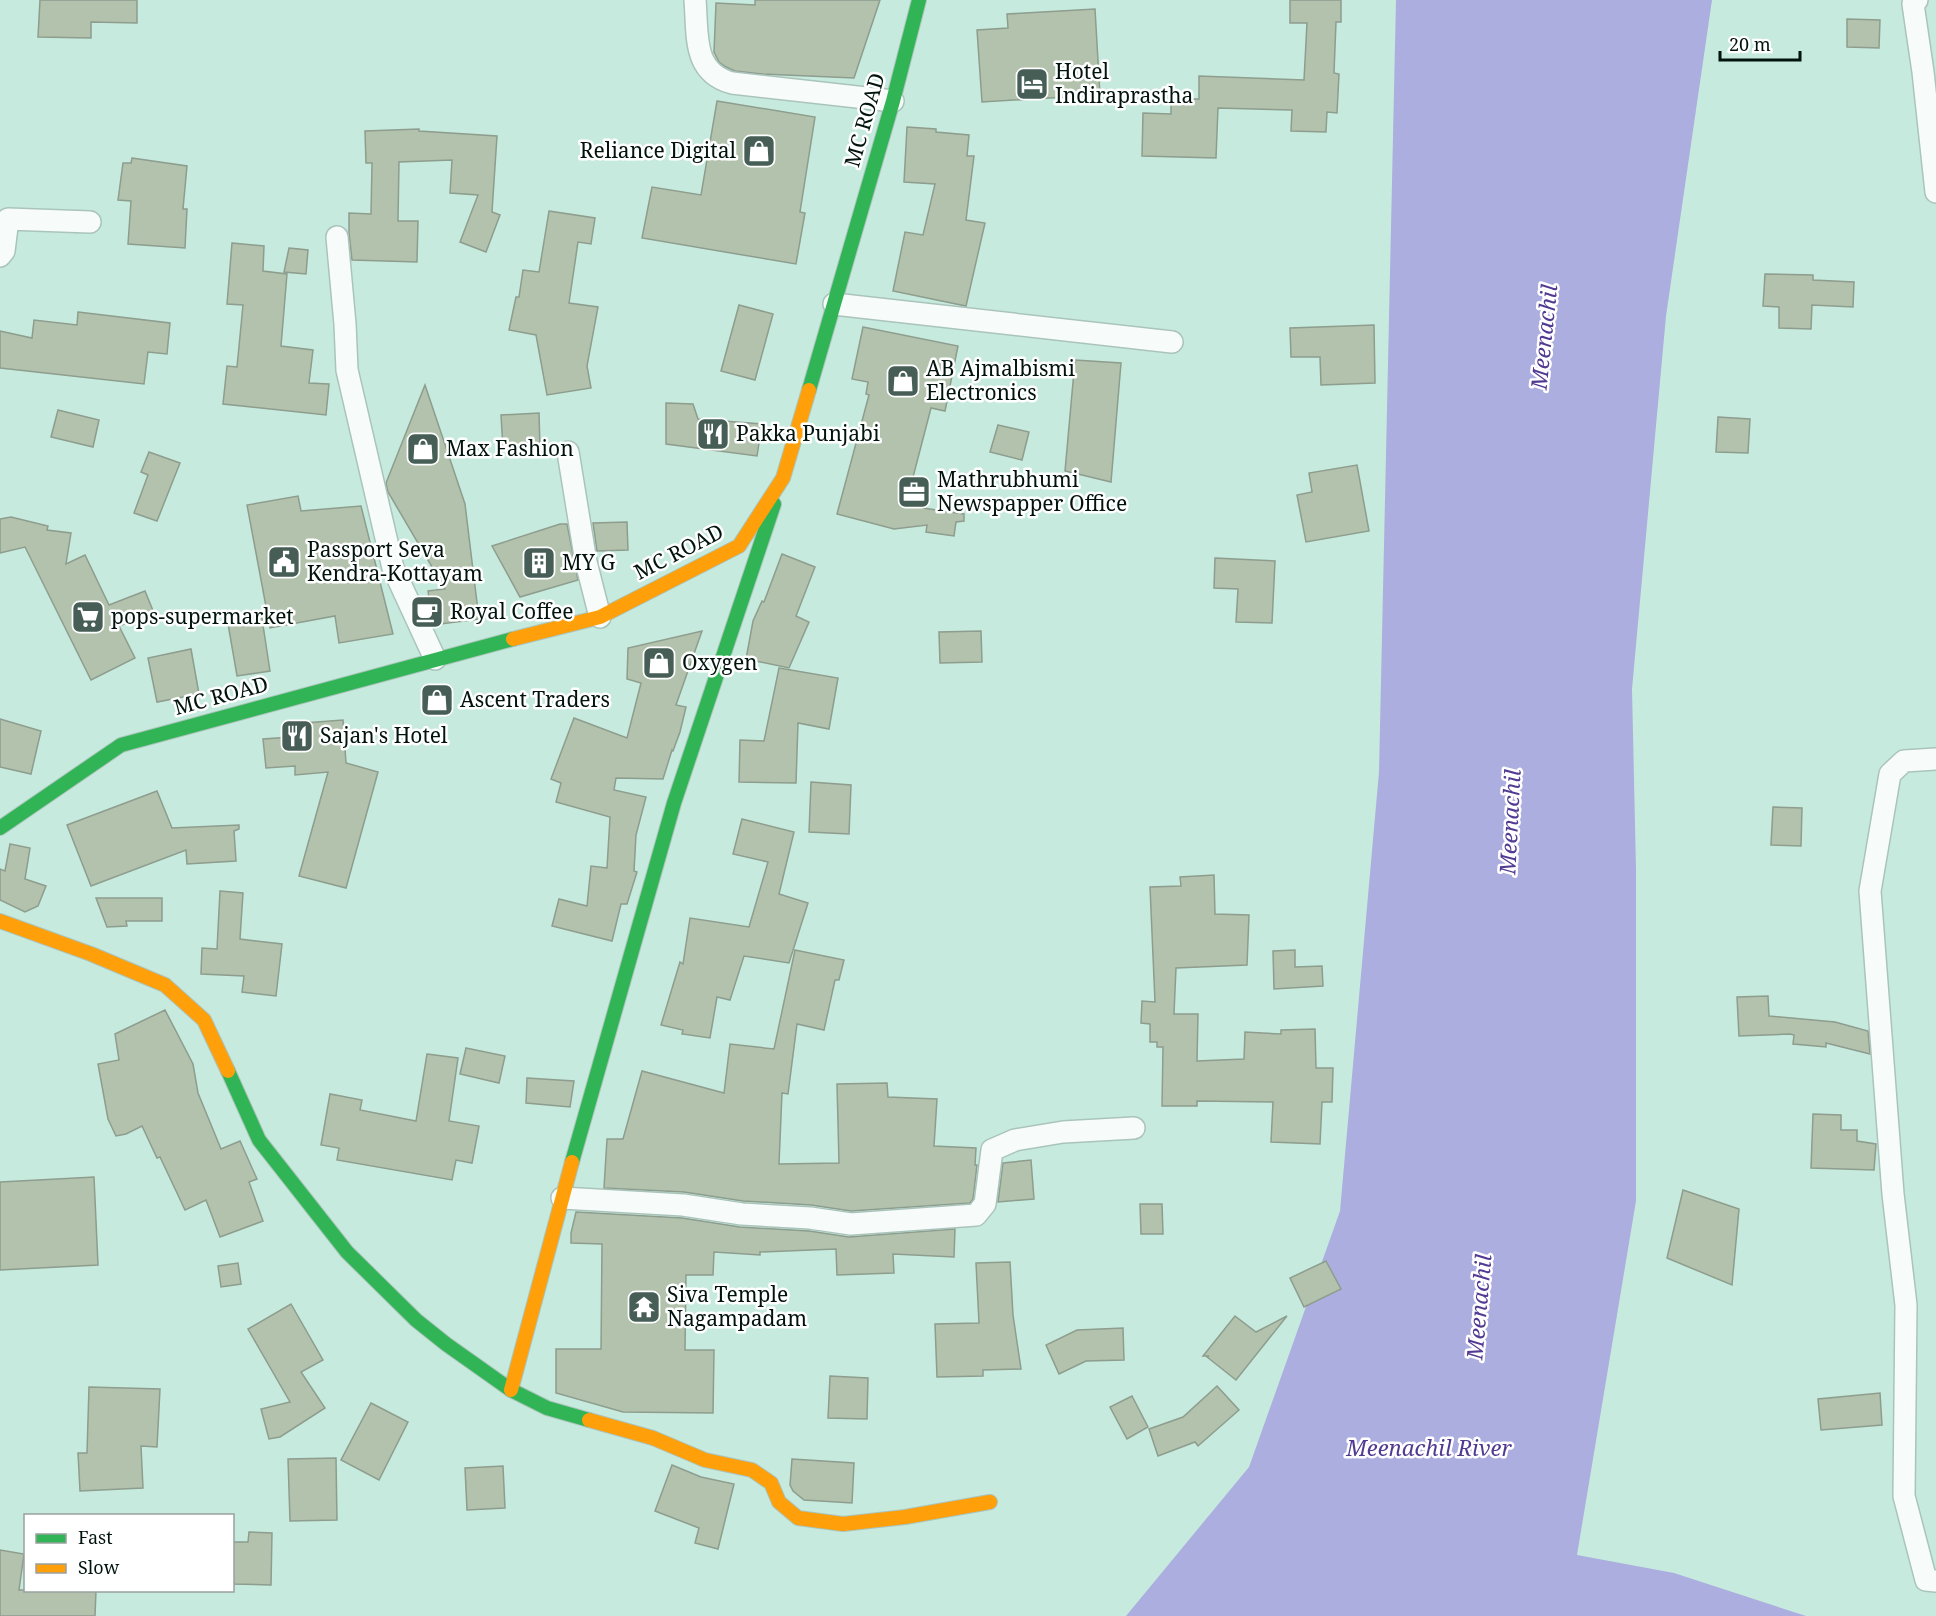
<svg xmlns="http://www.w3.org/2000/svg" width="1936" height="1616" font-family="'Noto Serif',serif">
<rect width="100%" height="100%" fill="#c7eade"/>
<path fill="#acaedf" d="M 1396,0 L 1712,0 L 1666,316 L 1632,689 L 1636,870 L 1636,1201 L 1577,1555 L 1674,1573 L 1806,1616 L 1126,1616 L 1249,1467 L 1340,1211 L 1379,772 Z"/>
<g fill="#b2c2ac" stroke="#8d9d8e" stroke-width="1.5">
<path d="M 40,0 L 137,0 L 137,23 L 91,22 L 91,38 L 38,37 Z"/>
<path d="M 755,0 L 880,0 L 854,78 L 762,74 L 735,71 L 726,67 L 719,62 L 714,52 L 716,3 L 755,5 Z"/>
<path d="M 1290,0 L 1341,0 L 1341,22 L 1336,22 L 1334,73 L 1339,74 L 1337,113 L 1327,112 L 1326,132 L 1291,131 L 1292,110 L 1218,108 L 1216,158 L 1142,156 L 1143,113 L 1171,114 L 1171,99 L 1199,99 L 1199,76 L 1304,80 L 1307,23 L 1290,23 Z"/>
<path d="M 1095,9 L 1100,95 L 982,102 L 977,30 L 1008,28 L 1007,14 Z"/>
<path d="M 1847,19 L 1880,20 L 1879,48 L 1847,47 Z"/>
<path d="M 717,101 L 815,117 L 800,212 L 805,213 L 796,264 L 642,238 L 652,187 L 701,195 Z"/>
<path d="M 907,127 L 936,129 L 936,132 L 969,135 L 967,156 L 974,156 L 966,220 L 985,223 L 966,306 L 893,291 L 905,232 L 923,235 L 935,184 L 904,182 Z"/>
<path d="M 419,129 L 419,131 L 497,136 L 492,212 L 500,215 L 486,252 L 460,242 L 478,195 L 450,193 L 452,160 L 399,162 L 398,221 L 418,221 L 417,262 L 352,260 L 349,233 L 349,213 L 371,214 L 372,163 L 366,163 L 365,131 Z"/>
<path d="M 132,158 L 187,166 L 183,209 L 187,209 L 185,248 L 128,244 L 131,201 L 118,200 L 123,163 L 131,163 Z"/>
<path d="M 549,211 L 595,218 L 591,244 L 578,242 L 569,303 L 598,307 L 587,366 L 591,388 L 547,395 L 536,335 L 509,330 L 516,297 L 519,297 L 523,270 L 539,272 Z"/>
<path d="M 232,243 L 264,246 L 263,271 L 287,274 L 281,346 L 313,350 L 309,383 L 329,384 L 326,415 L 223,404 L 227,366 L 237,367 L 243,305 L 227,304 Z"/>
<path d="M 289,248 L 308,250 L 306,274 L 284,272 Z"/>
<path d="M 1765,274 L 1813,275 L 1813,280 L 1854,282 L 1853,307 L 1812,305 L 1811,329 L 1779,328 L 1779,307 L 1763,306 Z"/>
<path d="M 739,305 L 773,314 L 755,380 L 721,371 Z"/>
<path d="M 78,312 L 170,323 L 167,354 L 148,352 L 144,384 L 0,368 L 0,331 L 32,338 L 34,320 L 77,325 Z"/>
<path d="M 1374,325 L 1375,383 L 1321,385 L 1320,357 L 1291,357 L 1290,328 Z"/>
<path d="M 863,327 L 958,346 L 945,411 L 931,408 L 906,504 L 923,503 L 923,508 L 964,514 L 964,521 L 956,522 L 954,536 L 926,532 L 927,525 L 894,529 L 837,514 L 869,395 L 866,394 L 868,382 L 852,379 Z"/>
<path d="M 1075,360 L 1121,363 L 1111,482 L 1065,471 Z"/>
<path d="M 425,385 L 465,504 L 479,619 L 433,625 L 428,591 L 445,589 L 388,492 L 386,483 Z"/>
<path d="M 666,403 L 693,404 L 698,419 L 762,424 L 757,456 L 666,444 Z"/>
<path d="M 58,410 L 99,420 L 93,447 L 51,437 Z"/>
<path d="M 539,413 L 540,448 L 503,449 L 501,415 Z"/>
<path d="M 1718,417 L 1750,419 L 1748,453 L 1716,452 Z"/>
<path d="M 998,425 L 1029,432 L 1022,460 L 990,452 Z"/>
<path d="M 149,452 L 180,463 L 157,521 L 134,513 L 148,475 L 141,472 Z"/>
<path d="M 1357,465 L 1369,531 L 1306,542 L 1297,495 L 1312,492 L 1309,473 Z"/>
<path d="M 298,496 L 301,511 L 361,506 L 393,634 L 339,643 L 335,616 L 270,628 L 247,505 Z"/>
<path d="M 11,517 L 48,526 L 47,530 L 71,533 L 66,564 L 85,555 L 109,605 L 145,591 L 154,613 L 119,626 L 135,658 L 91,680 L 25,547 L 0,553 L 0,519 Z"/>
<path d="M 627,522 L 628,550 L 597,551 L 593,523 Z"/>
<path d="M 560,524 L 567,524 L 578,580 L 520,597 L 492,546 Z"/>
<path d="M 782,554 L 815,567 L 796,616 L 809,622 L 789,668 L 746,659 L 753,621 L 762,601 L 764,602 Z"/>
<path d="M 1215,558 L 1275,561 L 1272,623 L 1236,622 L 1238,589 L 1214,588 Z"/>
<path d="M 261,612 L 270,671 L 237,676 L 227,618 Z"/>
<path d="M 702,631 L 676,705 L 686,707 L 680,732 L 673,751 L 672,750 L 663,779 L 616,778 L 614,790 L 646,797 L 636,835 L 634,871 L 637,872 L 627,904 L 621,904 L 612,941 L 552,926 L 559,899 L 587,906 L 591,866 L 607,868 L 610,817 L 556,802 L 561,783 L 551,779 L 574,718 L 627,738 L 641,683 L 627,679 L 628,648 Z"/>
<path d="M 981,631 L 982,662 L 940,663 L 939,632 Z"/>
<path d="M 191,649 L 199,694 L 157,702 L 148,658 Z"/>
<path d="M 779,668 L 838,678 L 829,729 L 798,723 L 796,783 L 739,782 L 740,740 L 764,741 Z"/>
<path d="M 0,719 L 41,731 L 31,774 L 0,767 Z"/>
<path d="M 343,720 L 346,763 L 378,772 L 346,888 L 299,876 L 328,772 L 295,775 L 295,766 L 266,768 L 263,739 L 291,737 L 290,724 Z"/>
<path d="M 811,782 L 851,785 L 849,834 L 809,832 Z"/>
<path d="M 157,791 L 172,828 L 239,825 L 239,829 L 234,831 L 236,861 L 187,864 L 186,850 L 91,886 L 67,825 Z"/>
<path d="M 1773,807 L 1802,808 L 1801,846 L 1771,845 Z"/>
<path d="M 742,819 L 794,832 L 779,894 L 808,903 L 789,963 L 744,956 L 730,1000 L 717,997 L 710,1038 L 682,1034 L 683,1030 L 661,1025 L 680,962 L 683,964 L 690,918 L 749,927 L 768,862 L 733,854 Z"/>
<path d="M 10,844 L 30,848 L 25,879 L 46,886 L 38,906 L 25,912 L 0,900 L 0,869 L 5,871 Z"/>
<path d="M 1214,875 L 1215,914 L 1249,915 L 1247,965 L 1176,968 L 1174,1014 L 1198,1014 L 1197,1061 L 1244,1059 L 1245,1032 L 1281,1034 L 1281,1030 L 1315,1029 L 1316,1068 L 1333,1068 L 1332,1102 L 1322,1102 L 1320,1144 L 1271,1142 L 1273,1102 L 1197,1101 L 1197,1106 L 1162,1106 L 1163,1047 L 1157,1047 L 1157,1042 L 1150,1042 L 1150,1024 L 1141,1023 L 1142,1001 L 1155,1002 L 1150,887 L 1181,886 L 1180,877 Z"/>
<path d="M 220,891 L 243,893 L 240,939 L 282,944 L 276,996 L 242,992 L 244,976 L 201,974 L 202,948 L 217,949 Z"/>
<path d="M 96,898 L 162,898 L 162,921 L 126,921 L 127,926 L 107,927 Z"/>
<path d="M 795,950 L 844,960 L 839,980 L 835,980 L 824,1030 L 797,1024 L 788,1094 L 782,1093 L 779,1164 L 839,1163 L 837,1084 L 887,1083 L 888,1097 L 937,1099 L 934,1146 L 976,1148 L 975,1165 L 977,1165 L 973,1199 L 970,1203 L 851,1211 L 811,1205 L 743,1201 L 684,1192 L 604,1188 L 607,1139 L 623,1139 L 642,1071 L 724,1093 L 730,1044 L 774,1049 Z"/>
<path d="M 1295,950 L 1295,967 L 1322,966 L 1323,986 L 1274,989 L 1273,951 Z"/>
<path d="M 1768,996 L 1769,1016 L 1835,1022 L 1868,1031 L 1870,1054 L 1826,1043 L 1826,1047 L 1793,1044 L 1794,1035 L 1790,1034 L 1739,1036 L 1737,997 Z"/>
<path d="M 165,1010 L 193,1064 L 198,1093 L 221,1149 L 240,1141 L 257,1179 L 249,1182 L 263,1221 L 220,1237 L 206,1200 L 185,1210 L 160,1157 L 157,1158 L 142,1126 L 126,1134 L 116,1136 L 108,1119 L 98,1064 L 119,1060 L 115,1034 Z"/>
<path d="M 466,1048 L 505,1056 L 499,1083 L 460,1074 Z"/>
<path d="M 427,1054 L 458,1058 L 449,1121 L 479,1126 L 472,1163 L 456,1160 L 452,1180 L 337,1160 L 339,1148 L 321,1145 L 330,1094 L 362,1100 L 360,1110 L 416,1121 Z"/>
<path d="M 527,1078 L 574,1081 L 570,1107 L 526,1103 Z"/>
<path d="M 1813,1114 L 1841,1115 L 1841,1130 L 1857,1130 L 1857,1141 L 1876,1144 L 1874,1170 L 1811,1168 Z"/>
<path d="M 1031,1160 L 1034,1199 L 998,1202 L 1003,1163 Z"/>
<path d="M 94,1177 L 98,1265 L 0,1270 L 0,1182 Z"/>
<path d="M 1683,1190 L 1739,1209 L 1732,1285 L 1667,1258 Z"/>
<path d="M 1140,1204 L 1162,1204 L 1163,1234 L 1141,1234 Z"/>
<path d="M 576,1212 L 682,1218 L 740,1227 L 809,1231 L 849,1237 L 955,1229 L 954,1257 L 893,1254 L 894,1273 L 837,1275 L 836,1249 L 760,1252 L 760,1255 L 714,1252 L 713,1275 L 686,1275 L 685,1350 L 714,1350 L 713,1413 L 623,1412 L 556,1393 L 556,1349 L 601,1349 L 602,1244 L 571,1243 L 571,1233 Z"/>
<path d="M 1326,1261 L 1341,1289 L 1304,1307 L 1290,1278 Z"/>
<path d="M 1010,1262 L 1013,1315 L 1021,1369 L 983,1370 L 983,1376 L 937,1377 L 935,1324 L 979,1323 L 976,1263 Z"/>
<path d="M 238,1263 L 241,1284 L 221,1287 L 218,1266 Z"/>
<path d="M 291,1304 L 323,1360 L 301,1372 L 325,1408 L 280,1437 L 269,1439 L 261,1409 L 290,1402 L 248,1329 Z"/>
<path d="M 1235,1316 L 1256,1332 L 1287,1316 L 1236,1380 L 1207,1357 L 1209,1356 L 1203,1356 Z"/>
<path d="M 1123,1328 L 1124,1360 L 1086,1361 L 1059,1374 L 1046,1345 L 1077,1330 Z"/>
<path d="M 830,1376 L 868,1378 L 867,1419 L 828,1418 Z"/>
<path d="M 1217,1386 L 1239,1410 L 1198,1446 L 1195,1442 L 1158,1456 L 1149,1429 L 1183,1417 Z"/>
<path d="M 89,1387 L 160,1389 L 157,1447 L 141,1446 L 143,1488 L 80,1491 L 78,1453 L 87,1453 Z"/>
<path d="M 1880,1393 L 1882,1425 L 1821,1430 L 1818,1399 Z"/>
<path d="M 1132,1396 L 1148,1427 L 1127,1439 L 1110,1407 Z"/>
<path d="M 371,1403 L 408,1422 L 379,1480 L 341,1460 Z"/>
<path d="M 336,1458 L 337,1520 L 290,1521 L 288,1459 Z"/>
<path d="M 792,1459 L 854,1463 L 852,1503 L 804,1500 L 793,1491 L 790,1485 Z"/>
<path d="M 672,1465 L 701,1477 L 734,1484 L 718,1549 L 695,1543 L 699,1528 L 655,1511 Z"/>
<path d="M 503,1466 L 505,1508 L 467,1510 L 465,1468 Z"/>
<path d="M 249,1532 L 272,1533 L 271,1585 L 232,1584 L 232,1542 L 248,1542 Z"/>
<path d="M 0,1550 L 24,1554 L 19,1590 L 96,1590 L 95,1616 L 0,1616 Z"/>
</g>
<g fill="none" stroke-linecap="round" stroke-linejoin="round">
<g stroke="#aac4bb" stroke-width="24">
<g id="street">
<path d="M 695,0 C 698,35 692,72 732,83 L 893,101"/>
<path d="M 1917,0 L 1913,4 L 1923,72 L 1936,192"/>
<path d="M 337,237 L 345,324 L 347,370 L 393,568 L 435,659"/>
<path d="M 0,256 L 4,251 L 8,219 L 90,222"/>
<path d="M 834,304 L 1172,342"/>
<path d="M 568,452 L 586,562 L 600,617"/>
<path d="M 1936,759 L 1904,761 L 1890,774 L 1870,891 L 1893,1194 L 1906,1305 L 1904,1496 L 1926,1580 L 1936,1581"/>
<path d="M 562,1198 L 683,1205 L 742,1214 L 810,1218 L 851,1224 L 976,1215 L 985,1204 L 992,1150 L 1015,1140 L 1063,1132 L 1134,1128"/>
</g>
</g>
<g stroke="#aac4bb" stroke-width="16">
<g id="fast">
<path d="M 809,390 L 893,101 L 919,0"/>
<path d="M 0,828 L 121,745 L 513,639"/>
<path d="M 228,1071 L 259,1140 L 347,1252 L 416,1320 L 446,1344 L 511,1390 L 547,1408 L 589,1420"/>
<path d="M 572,1162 L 674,803 L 774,504"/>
</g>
</g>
<g stroke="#aac4bb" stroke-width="16">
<g id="slow">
<path d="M 513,639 L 600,617 L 739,546 L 783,478 L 809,390"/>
<path d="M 0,921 L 91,954 L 165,985 L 204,1020 L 228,1071"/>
<path d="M 511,1390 L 572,1162"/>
<path d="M 589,1420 L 653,1438 L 705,1460 L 752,1470 L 771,1483 L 779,1502 L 798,1518 L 843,1524 L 905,1517 L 990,1502"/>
</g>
</g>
<use href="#street" stroke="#f7fcfa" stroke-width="21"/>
<use href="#fast" stroke="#30b455" stroke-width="14"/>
<use href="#slow" stroke="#ff9f0a" stroke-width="14"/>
</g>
<defs>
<g id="hotel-square" transform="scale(1.725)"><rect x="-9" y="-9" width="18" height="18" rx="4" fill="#465e56" stroke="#fff"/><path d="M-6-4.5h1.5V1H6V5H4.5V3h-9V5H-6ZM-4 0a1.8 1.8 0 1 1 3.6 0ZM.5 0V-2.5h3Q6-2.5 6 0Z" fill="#fff"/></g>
<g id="shop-square" transform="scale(1.725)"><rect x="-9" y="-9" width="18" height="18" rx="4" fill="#465e56" stroke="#fff"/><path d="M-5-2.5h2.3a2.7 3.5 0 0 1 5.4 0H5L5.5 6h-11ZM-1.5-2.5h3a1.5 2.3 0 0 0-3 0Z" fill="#fff"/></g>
<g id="restaurant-square" transform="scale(1.725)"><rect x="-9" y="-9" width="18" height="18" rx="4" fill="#465e56" stroke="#fff"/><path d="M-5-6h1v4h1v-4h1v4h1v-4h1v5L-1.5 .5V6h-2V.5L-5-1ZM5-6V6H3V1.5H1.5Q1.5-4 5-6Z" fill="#fff"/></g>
<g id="office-square" transform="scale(1.725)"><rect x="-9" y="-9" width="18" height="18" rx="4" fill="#465e56" stroke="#fff"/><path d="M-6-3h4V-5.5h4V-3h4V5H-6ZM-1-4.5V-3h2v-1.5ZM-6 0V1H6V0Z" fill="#fff"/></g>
<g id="civic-square" transform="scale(1.725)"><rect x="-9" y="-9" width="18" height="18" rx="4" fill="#465e56" stroke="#fff"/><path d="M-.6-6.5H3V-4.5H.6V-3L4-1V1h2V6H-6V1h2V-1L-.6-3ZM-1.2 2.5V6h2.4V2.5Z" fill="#fff"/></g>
<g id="building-square" transform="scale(1.725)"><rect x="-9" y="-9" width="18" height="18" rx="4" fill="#465e56" stroke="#fff"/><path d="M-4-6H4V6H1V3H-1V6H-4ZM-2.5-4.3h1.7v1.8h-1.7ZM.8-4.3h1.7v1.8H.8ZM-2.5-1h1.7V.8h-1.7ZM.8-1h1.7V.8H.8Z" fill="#fff"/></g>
<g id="cafe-square" transform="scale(1.725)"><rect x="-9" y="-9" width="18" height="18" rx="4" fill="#465e56" stroke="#fff"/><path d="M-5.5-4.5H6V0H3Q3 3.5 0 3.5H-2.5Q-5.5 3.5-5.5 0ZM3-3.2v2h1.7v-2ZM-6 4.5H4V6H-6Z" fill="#fff"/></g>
<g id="supermarket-square" transform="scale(1.725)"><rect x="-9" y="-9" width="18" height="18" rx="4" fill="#465e56" stroke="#fff"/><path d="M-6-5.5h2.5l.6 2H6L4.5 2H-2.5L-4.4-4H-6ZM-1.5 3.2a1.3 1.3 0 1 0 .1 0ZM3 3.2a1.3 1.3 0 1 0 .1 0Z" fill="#fff"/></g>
<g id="temple-square" transform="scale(1.725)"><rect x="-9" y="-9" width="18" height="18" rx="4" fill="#465e56" stroke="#fff"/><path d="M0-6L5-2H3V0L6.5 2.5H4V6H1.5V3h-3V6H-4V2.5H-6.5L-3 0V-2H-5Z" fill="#fff"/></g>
</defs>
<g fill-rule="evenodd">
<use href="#hotel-square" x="1032" y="84"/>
<use href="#shop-square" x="759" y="151"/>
<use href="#shop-square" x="903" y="381"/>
<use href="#restaurant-square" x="713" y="434"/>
<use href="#shop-square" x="423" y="449"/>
<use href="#office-square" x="914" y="492"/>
<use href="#civic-square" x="284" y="562"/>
<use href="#building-square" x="539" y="563"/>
<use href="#cafe-square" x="427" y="612"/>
<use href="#supermarket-square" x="88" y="617"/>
<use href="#shop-square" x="659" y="663"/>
<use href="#shop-square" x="437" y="700"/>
<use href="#restaurant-square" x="297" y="736"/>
<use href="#temple-square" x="644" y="1307"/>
</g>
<g text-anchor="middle" stroke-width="5" stroke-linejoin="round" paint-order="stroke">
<g font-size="21" fill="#00130c" stroke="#fff" text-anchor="start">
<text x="1055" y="79">Hotel<tspan x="1055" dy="24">Indiraprastha</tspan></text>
<text x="736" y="158" text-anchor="end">Reliance Digital</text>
<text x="926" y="376">AB Ajmalbismi<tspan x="926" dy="24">Electronics</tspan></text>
<text x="736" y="441">Pakka Punjabi</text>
<text x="446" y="456">Max Fashion</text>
<text x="937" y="487">Mathrubhumi<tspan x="937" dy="24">Newspapper Office</tspan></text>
<text x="307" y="557">Passport Seva<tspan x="307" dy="24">Kendra-Kottayam</tspan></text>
<text x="562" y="570">MY G</text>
<text x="450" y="619">Royal Coffee</text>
<text x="111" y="624">pops-supermarket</text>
<text x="682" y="670">Oxygen</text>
<text x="460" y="707">Ascent Traders</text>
<text x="320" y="743">Sajan's Hotel</text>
<text x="667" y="1302">Siva Temple<tspan x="667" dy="24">Nagampadam</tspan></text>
</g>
<g font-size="21" fill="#00130c" stroke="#fff">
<text transform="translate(865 120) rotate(-74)" y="7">MC ROAD</text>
<text transform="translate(679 552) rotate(-27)" y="7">MC ROAD</text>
<text transform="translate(221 696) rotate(-15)" y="7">MC ROAD</text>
</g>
<g font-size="22" font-style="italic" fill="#513a92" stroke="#fff">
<text transform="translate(1544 337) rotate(-84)" y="8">Meenachil</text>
<text transform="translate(1510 822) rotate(-87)" y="8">Meenachil</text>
<text transform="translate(1479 1307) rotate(-85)" y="8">Meenachil</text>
<text x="1429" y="1456">Meenachil River</text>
</g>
</g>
<rect x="24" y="1514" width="210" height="78" fill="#ffffff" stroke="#99a19e" stroke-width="1.5"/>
<rect x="36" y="1534" width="30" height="9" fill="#30b455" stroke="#99a19e" stroke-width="1.5"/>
<text x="78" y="1544" font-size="18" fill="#00130c">Fast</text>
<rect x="36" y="1564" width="30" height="9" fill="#ff9f0a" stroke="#99a19e" stroke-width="1.5"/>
<text x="78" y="1574" font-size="18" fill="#00130c">Slow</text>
<path d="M1720 51v9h80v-9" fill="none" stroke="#00130c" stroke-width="3"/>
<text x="1729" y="51" font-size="18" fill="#00130c" stroke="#ffffff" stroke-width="4.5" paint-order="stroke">20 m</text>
</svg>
